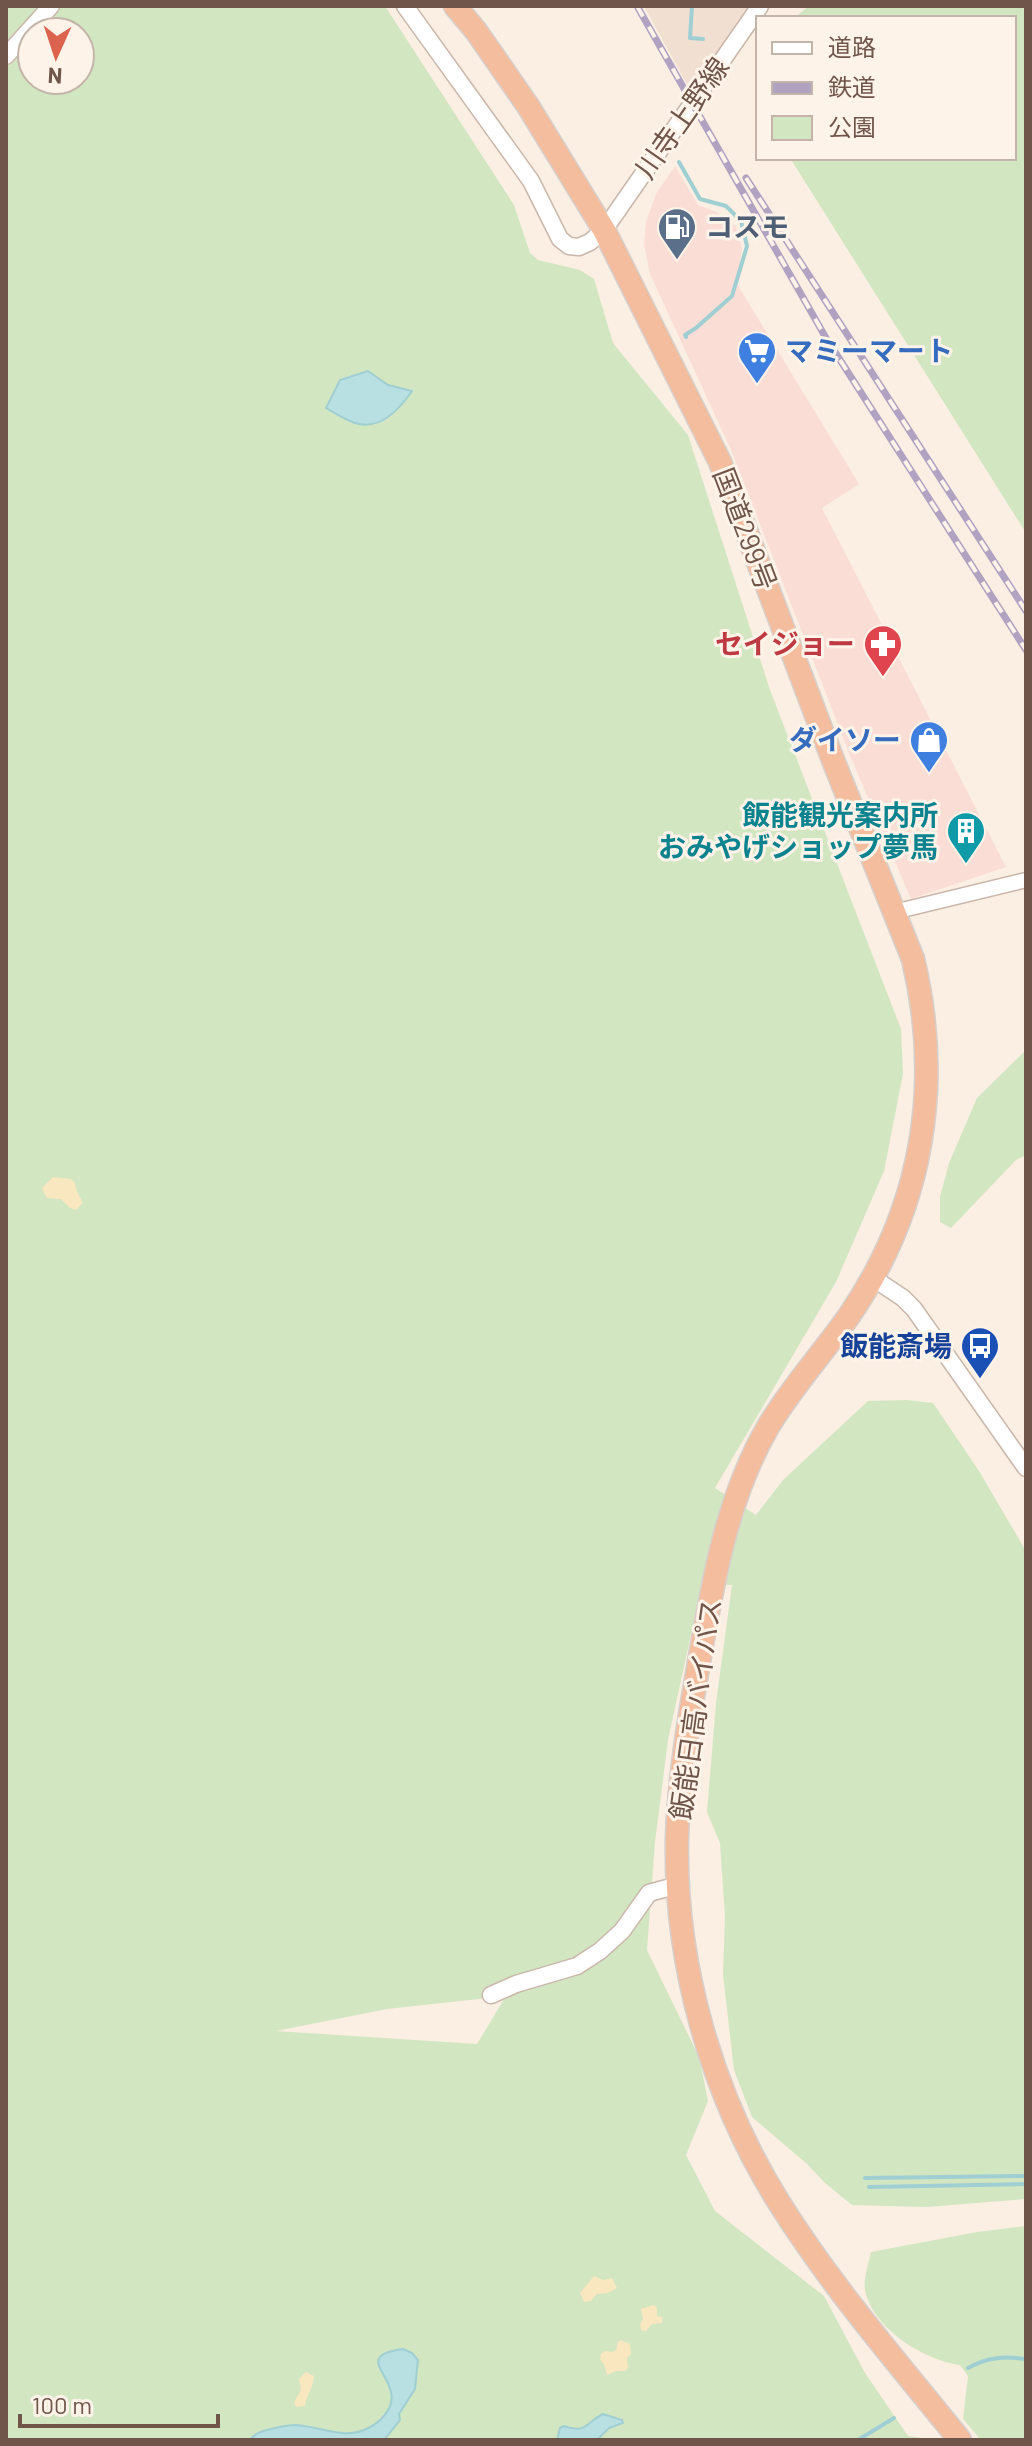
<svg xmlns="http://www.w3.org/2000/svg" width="1032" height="2446" font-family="Barlow,'Noto Sans JP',sans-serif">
<rect width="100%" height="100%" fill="#faefe2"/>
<path fill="#f1e0d1" d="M 644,6 L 760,6 L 695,99 Z"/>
<path fill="#faded6" d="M 675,166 L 698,205 L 717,212 L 736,226 L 742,249 L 737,284 L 859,484 L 822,508 L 1006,867 L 911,899 L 851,758 L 731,450 L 650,274 L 644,244 L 646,222 L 656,194 Z"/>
<g fill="#d3e6c2" fill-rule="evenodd">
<path d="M 6,6 L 385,6 L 514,205 L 530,253 L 538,260 L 580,270 L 594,279 L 613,343 L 688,435 L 770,690 L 901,1029 L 903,1074 L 884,1171 L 836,1282 L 715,1488 L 756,1515 L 783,1480 L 868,1401 L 907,1400 L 933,1403 L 979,1471 L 1026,1551 L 1026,2199 L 926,2207 L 852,2205 L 825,2183 L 807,2164 L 752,2117 L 734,2070 L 723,1975 L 725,1917 L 720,1843 L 707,1812 L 716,1703 L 732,1585 L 702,1584 L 668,1740 L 655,1842 L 647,1950 L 699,2057 L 708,2101 L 686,2155 L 715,2211 L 824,2296 L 865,2373 L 908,2436 L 936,2440 L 6,2440 ZM 32,32 L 80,32 L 80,80 L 32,80 ZM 506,1996 L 477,2044 L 276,2031 L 387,2009 Z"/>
<path d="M 809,6 L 1026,6 L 1026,533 L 790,158 L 1014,158 L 1014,18 L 794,18 Z"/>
<path d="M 1026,1050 L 1026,1155 L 1016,1160 L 951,1228 L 940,1222 L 940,1197 L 949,1163 L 977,1098 Z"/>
<path d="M 1026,2226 L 1026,2440 L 981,2440 L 963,2419 L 968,2376 L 960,2365 C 924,2360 873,2329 865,2290 C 863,2279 869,2263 871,2252 L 977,2232 Z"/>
</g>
<g fill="#f8e7bf">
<path d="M 53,1177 L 71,1179 L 75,1183 L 77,1192 L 83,1203 L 76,1210 L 70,1208 L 61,1199 L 47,1198 L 42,1188 Z"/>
<path d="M 594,2276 L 603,2280 L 612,2278 L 617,2288 L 608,2293 L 597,2294 L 591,2301 L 584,2302 L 580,2293 Z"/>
<path d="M 654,2305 L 657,2308 L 657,2316 L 662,2317 L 662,2323 L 652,2324 L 646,2331 L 641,2330 L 640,2325 L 643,2319 L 641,2309 Z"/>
<path d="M 621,2340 L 630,2344 L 631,2354 L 627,2358 L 628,2368 L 625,2371 L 616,2371 L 607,2375 L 604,2364 L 600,2360 L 601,2354 L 605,2351 L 613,2352 L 616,2350 L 618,2342 Z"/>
<path d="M 306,2372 L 314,2376 C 314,2387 306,2395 305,2406 L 296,2407 L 294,2402 L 301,2390 L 299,2379 Z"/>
</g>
<g fill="#b8dfe2" stroke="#9fcfd3" stroke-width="2">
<path d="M 368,371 L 388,385 L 412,391 C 399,410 380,431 355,423 C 345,420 335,413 326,408 L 340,380 Z"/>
<path d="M 403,2349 L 412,2353 L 418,2360 L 415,2389 L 399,2414 L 400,2420 L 384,2440 L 250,2440 C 255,2433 262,2431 271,2429 C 279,2427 288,2425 296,2425 C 318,2426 342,2439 364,2430 C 379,2424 395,2409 391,2392 C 386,2370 359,2355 403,2349 Z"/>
<path d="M 603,2414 L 622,2420 L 623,2423 L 609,2428 L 597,2440 L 557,2440 L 560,2428 L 564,2426 C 587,2434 585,2423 603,2414 Z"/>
</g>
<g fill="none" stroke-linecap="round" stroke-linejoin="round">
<g stroke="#9fcfd3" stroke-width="4">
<path d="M 692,6 L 690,38 L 703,39"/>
<path d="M 679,162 L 700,199 L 726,206 L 741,221 L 747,246 L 732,296 L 696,328 L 685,335 L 686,337"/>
<path d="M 865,2178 L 1026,2176"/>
<path d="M 869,2187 L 1026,2184"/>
<path d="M 968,2368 C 988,2357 1004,2356 1026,2359"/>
<path d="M 858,2440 L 894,2418"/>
</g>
<g stroke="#cab6aa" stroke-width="17">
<path id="minor" d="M 894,912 L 1026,880"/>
</g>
<g stroke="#cab6aa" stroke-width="19">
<g id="tertiary">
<path d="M 405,6 L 531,181 L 560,239 L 569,246 L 579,247 L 590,242 L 604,230 L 760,6"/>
<path d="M 6,56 L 51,6"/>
<path d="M 873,1278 L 903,1298 L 914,1309 L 1026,1468"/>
<path d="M 491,1995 L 516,1984 L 577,1966 L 600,1951 L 622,1931 L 649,1893 L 678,1885"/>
</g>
</g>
<g stroke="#d7cfcc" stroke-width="25">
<path id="trunk" d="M 455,6 L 476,31 L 528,106 L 604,230 L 720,462 L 833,760 L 913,959 C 943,1085 923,1208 849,1316 C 823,1353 791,1388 768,1427 C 726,1499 712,1587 698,1668 C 688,1724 679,1780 677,1837 C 674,1963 712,2095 778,2201 C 831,2286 897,2362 960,2440"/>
</g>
<use href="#minor" stroke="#fff" stroke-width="14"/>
<use href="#tertiary" stroke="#fff" stroke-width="16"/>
<use href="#trunk" stroke="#f3bd9e" stroke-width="22"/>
<g stroke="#b1a2c2" stroke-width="7">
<g id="rail">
<path d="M 637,6 L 826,338 L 1026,650"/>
<path d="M 746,178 L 1026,611"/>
</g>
</g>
<use href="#rail" stroke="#fef3e8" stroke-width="4" stroke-dasharray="12" stroke-linecap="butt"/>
</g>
<defs>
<g id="fuel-pin" transform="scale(2)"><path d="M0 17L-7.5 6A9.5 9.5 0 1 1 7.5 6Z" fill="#5c6f8a" stroke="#fef3e8"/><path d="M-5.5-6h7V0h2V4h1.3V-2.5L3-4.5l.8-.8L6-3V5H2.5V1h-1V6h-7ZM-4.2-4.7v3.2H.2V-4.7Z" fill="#fff"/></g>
<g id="supermarket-pin" transform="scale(2)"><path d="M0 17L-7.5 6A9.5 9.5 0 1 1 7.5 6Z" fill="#3f7fe0" stroke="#fef3e8"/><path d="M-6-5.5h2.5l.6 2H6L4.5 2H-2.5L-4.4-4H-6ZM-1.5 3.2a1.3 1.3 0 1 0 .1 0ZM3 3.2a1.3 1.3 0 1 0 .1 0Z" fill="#fff"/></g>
<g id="pharmacy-pin" transform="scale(2)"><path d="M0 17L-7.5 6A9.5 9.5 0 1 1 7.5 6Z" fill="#e0444e" stroke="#fef3e8"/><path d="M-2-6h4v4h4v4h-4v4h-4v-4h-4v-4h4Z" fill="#fff"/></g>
<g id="shop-pin" transform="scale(2)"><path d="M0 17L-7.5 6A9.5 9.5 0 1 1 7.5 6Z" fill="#3f7fe0" stroke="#fef3e8"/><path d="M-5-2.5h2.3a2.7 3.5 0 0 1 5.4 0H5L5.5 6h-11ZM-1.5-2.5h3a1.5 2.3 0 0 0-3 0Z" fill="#fff"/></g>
<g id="building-pin" transform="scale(2)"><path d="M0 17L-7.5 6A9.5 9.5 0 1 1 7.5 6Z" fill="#0f9aa8" stroke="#fef3e8"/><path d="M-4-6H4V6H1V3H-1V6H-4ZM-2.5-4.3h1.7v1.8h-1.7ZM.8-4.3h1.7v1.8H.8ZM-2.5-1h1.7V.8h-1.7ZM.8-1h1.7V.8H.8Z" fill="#fff"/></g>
<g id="bus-pin" transform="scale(2)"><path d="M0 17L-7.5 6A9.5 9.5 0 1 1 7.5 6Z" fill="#1a4fb4" stroke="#fef3e8"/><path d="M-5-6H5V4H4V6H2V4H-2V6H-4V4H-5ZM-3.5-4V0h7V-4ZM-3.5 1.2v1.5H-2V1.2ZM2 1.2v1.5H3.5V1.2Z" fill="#fff"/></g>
</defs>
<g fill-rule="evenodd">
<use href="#fuel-pin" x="677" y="227"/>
<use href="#supermarket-pin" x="757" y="351"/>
<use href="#pharmacy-pin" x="883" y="644"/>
<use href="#shop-pin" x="929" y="740"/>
<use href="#building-pin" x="966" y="831"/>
<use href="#bus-pin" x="980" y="1346"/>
</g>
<g text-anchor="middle" stroke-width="6" stroke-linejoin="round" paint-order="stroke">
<g font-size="28" fill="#70554a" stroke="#fef3e8">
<text transform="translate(682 118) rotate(-55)" y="10">川寺上野線</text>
<text transform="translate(745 529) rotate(69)" y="10">国道299号</text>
<text transform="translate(696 1709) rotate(-82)" y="10">飯能日高バイパス</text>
</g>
<g font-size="28" font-weight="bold" fill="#4e5e75" stroke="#fef3e8" text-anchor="start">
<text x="705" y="237">コスモ</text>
</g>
<g font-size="28" font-weight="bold" fill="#366cbe" stroke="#fef3e8" text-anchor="start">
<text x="785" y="361">マミーマート</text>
<text x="901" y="750" text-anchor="end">ダイソー</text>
</g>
<g font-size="28" font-weight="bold" fill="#be3a42" stroke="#fef3e8" text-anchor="end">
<text x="855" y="654">セイジョー</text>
</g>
<g font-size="28" font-weight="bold" fill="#0d838f" stroke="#fef3e8" text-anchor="end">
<text x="938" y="825">飯能観光案内所<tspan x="938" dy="32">おみやげショップ夢馬</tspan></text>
</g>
<g font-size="28" font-weight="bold" fill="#164399" stroke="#fef3e8" text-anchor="end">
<text x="952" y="1356">飯能斎場</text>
</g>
</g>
<rect width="1032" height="2446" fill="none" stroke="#70554a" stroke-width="16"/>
<rect x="756" y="16" width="260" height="144" fill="#fef3e8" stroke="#c5b4a9" stroke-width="2"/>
<rect x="772" y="42" width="40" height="12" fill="#ffffff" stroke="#c5b4a9" stroke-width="2"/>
<text x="828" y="56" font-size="24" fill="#70554a">道路</text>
<rect x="772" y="82" width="40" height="12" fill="#b1a2c2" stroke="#c5b4a9" stroke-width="2"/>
<text x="828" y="96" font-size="24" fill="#70554a">鉄道</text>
<rect x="772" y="116" width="40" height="24" fill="#d3e6c2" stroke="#c5b4a9" stroke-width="2"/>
<text x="828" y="136" font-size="24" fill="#70554a">公園</text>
<g transform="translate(56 56) rotate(183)"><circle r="38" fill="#fef3e8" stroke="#c5b4a9" stroke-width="2"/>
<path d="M0-6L14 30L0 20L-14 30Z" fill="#dc644f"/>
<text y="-12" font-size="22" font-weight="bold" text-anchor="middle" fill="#70554a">N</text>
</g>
<path d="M20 2414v12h198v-12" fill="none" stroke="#70554a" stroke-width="4"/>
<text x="32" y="2414" font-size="24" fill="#70554a" stroke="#fef3e8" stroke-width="6" paint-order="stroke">100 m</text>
</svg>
